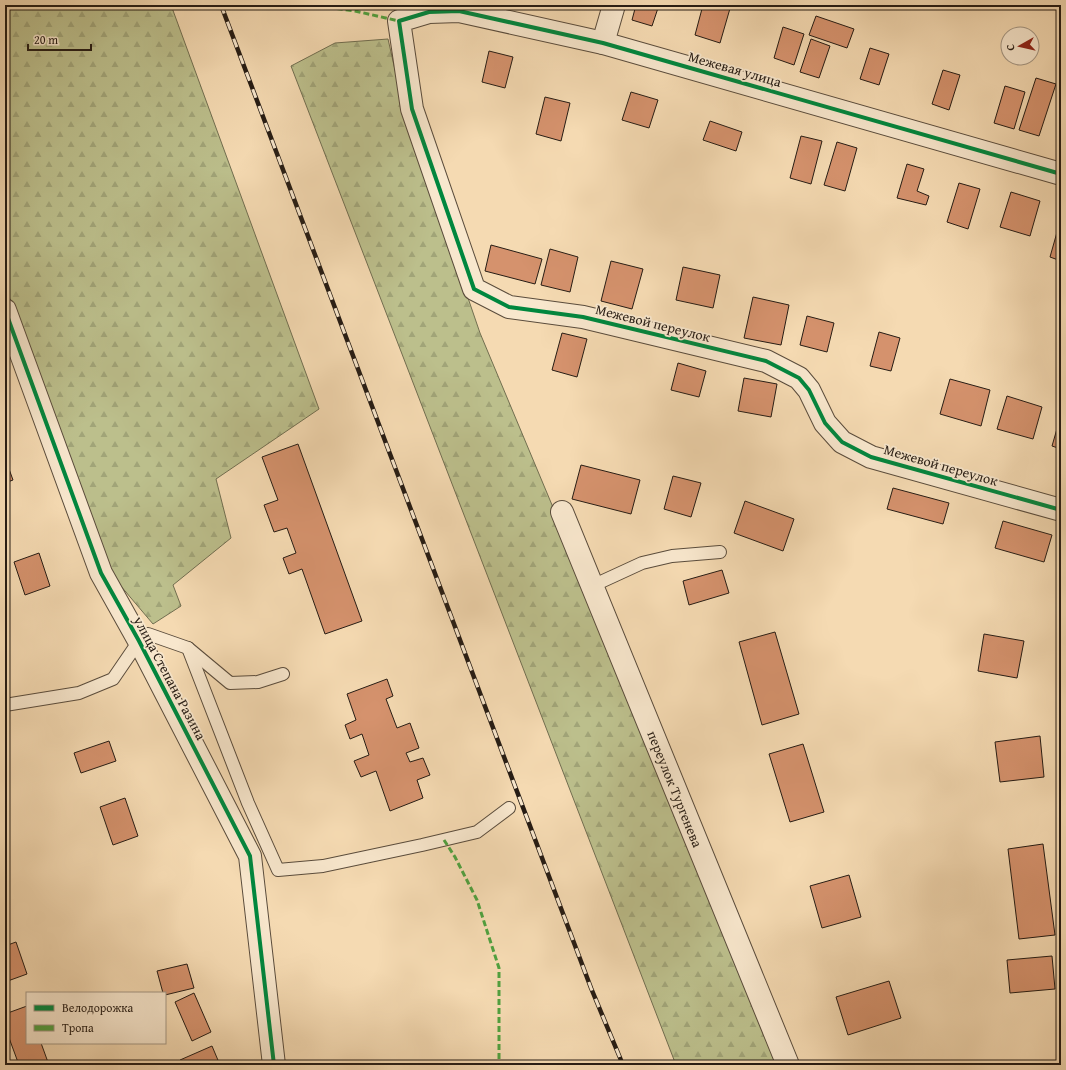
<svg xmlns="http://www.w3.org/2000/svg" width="1066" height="1070" font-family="'Gentium Book Plus',serif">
<defs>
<pattern id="forest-firs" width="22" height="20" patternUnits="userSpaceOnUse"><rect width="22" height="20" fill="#bcbf8c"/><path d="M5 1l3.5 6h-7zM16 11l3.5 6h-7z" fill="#a1a478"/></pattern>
</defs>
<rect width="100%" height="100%" fill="#f5dab2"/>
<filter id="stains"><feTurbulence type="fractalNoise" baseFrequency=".005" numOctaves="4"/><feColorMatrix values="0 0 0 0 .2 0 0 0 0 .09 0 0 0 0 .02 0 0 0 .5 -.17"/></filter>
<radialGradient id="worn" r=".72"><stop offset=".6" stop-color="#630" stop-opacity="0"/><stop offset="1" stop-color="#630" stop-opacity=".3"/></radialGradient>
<g fill="url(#forest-firs)" stroke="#716e50">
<path d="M 5,5 L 171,5 L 319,409 L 216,479 L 231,538 L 173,585 L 181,606 L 153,624 L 114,578 L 5,286 Z"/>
<path d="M 388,39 L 405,114 L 480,333 L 650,739 L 776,1065 L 676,1065 L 291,66 L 335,43 Z"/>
</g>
<g fill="#d5926d" stroke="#261c14">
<path d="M 636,5 L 659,5 L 652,26 L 632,20 Z"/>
<path d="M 703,5 L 731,5 L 720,43 L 695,35 Z"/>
<path d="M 816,16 L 854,29 L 847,48 L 809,35 Z"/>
<path d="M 783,27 L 804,34 L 794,65 L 774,58 Z"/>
<path d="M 811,39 L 830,46 L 819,78 L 800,72 Z"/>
<path d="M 870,48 L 889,54 L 879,85 L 860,79 Z"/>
<path d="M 489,51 L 513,57 L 505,88 L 482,82 Z"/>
<path d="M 943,70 L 960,75 L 949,110 L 932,104 Z"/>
<path d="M 1036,78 L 1056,84 L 1039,136 L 1019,130 Z"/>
<path d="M 1005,86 L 1025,92 L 1014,129 L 994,123 Z"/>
<path d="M 631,92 L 658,100 L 649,128 L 622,120 Z"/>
<path d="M 545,97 L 570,103 L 561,141 L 536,134 Z"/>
<path d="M 710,121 L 742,132 L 736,151 L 703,140 Z"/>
<path d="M 801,136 L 822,141 L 811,184 L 790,178 Z"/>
<path d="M 837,142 L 857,148 L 845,191 L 824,185 Z"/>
<path d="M 907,164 L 924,169 L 917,191 L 929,196 L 926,205 L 897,198 Z"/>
<path d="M 959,183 L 980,189 L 968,229 L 947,222 Z"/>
<path d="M 1011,192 L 1040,201 L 1030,236 L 1000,227 Z"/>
<path d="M 1061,218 L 1061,261 L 1050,257 Z"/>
<path d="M 491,245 L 542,259 L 535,284 L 485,271 Z"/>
<path d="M 550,249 L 578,257 L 570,292 L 541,285 Z"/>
<path d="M 611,261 L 643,269 L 632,309 L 601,301 Z"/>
<path d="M 683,267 L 720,275 L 713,308 L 676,300 Z"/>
<path d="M 753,297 L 789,305 L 781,345 L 744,338 Z"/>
<path d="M 807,316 L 834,323 L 827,352 L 800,345 Z"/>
<path d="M 879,332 L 900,338 L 891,371 L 870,366 Z"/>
<path d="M 562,333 L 587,339 L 577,377 L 552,370 Z"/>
<path d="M 678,363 L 706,371 L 699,397 L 671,390 Z"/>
<path d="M 744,378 L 777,384 L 771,417 L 738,411 Z"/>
<path d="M 950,379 L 990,390 L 981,426 L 940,414 Z"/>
<path d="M 1007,396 L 1042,407 L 1033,439 L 997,429 Z"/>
<path d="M 1061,415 L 1061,449 L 1052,446 Z"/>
<path d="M 298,444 L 362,621 L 325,634 L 302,569 L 289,574 L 283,558 L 296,553 L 287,528 L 274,532 L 264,505 L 278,500 L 262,457 Z"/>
<path d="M 5,458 L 13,480 L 5,483 Z"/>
<path d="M 581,465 L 640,480 L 631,514 L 572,499 Z"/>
<path d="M 673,476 L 701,483 L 691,517 L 664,509 Z"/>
<path d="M 893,488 L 949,503 L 943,524 L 887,509 Z"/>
<path d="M 745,501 L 794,519 L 783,551 L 734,533 Z"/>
<path d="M 1003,521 L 1052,535 L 1044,562 L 995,548 Z"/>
<path d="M 39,553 L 50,586 L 25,595 L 14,562 Z"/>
<path d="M 722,570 L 729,593 L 689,605 L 683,581 Z"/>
<path d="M 775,632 L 799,714 L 762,725 L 739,642 Z"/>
<path d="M 984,634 L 1024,641 L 1017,678 L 978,671 Z"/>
<path d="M 387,679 L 393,696 L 386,699 L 397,728 L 410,723 L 419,748 L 406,753 L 410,762 L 423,758 L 430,775 L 417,780 L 423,798 L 390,811 L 376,771 L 361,777 L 354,761 L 369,755 L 362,734 L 350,739 L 345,725 L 356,720 L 347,694 Z"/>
<path d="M 1040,736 L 1044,777 L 1000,782 L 995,742 Z"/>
<path d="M 109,741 L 116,761 L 81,773 L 74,753 Z"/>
<path d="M 803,744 L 824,812 L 790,822 L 769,754 Z"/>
<path d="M 125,798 L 138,836 L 113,845 L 100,807 Z"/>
<path d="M 1043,844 L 1055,935 L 1019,939 L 1008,849 Z"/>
<path d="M 849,875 L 861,917 L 822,928 L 810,886 Z"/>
<path d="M 16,942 L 27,974 L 5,982 L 5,946 Z"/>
<path d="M 1052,956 L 1055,989 L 1010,993 L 1007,960 Z"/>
<path d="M 187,964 L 194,988 L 165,995 L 165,993 L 163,993 L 157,971 Z"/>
<path d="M 889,981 L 901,1018 L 848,1035 L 836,997 Z"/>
<path d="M 194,993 L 211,1032 L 192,1041 L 175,1002 Z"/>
<path d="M 27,1006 L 27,1043 L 41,1043 L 49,1065 L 19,1065 L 5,1027 L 5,1014 Z"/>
<path d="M 212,1046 L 220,1065 L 182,1065 L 180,1060 Z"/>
</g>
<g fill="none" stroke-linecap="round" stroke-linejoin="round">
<g stroke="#5a4c3c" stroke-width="14">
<g id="service">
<path d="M 592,586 L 642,563 L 672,556 L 720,552"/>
<path d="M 188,648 L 248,803 L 278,870 L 323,866 L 422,845 L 477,832 L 509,808"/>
<path d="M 5,705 L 79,693 L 113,679 L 139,641 L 148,634 L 188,648 L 230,683 L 258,682 L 283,674"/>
</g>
</g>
<g stroke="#5a4c3c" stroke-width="24">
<g id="minor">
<path d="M 603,43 L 614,5"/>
<path d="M 1061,174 L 603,43 L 459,11 L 429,12 L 399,21 L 412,109 L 474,289 L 509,307 L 583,317 L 766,361 L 799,378 L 809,390 L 825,423 L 842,442 L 871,457 L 1061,510"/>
<path d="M 5,310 L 101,573 L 139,641 L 250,856 L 274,1065"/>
<path d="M 562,512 L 788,1065"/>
</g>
</g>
<use href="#service" stroke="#f8e7cd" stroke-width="12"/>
<use href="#minor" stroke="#f8e7cd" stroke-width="22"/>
<g stroke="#261c14" stroke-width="4.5">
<path id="rail" d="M 221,5 L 591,988 L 623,1065"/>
</g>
<use href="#rail" stroke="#f8e7cd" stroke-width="3" stroke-dasharray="9" stroke-linecap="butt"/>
<g stroke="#50a13f" stroke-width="3" stroke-dasharray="6 3" stroke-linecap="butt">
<path d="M 310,5 L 355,11 L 399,21"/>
<path d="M 444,840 L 455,857 L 477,900 L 499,968 L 499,1065"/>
</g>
<g stroke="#f8e7cd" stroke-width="6">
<g id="cycleway">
<path d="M 1061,174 L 603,43 L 459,11 L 429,12 L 399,21 L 412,109 L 474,289 L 509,307 L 583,317 L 766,361 L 799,378 L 809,390 L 825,423 L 842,442 L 871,457 L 1061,510"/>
<path d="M 5,310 L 101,573 L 139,641 L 250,856 L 274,1065"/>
</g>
</g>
<use href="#cycleway" stroke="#00873e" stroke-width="4"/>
</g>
<g text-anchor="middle" stroke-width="3.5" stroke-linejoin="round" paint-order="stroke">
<g font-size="14" fill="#261c14" stroke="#f8e7cd">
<text transform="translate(735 69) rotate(16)" y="5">Межевая улица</text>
<text transform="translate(653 323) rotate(14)" y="5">Межевой переулок</text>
<text transform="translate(941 465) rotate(16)" y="5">Межевой переулок</text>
<text transform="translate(170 678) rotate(62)" y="5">улица Степана Разина</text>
<text transform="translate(675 789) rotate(68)" y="5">переулок Тургенева</text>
</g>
</g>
<rect width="1066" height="1070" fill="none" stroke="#f5dab2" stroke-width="20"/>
<rect x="6" y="6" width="1054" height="1058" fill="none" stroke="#261c14" stroke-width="2"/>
<rect x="10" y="10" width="1046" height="1050" fill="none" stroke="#261c14"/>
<rect x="26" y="992" width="140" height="52" fill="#f8e7cd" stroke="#a49683"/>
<rect x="34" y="1005" width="20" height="6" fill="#00873e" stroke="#a49683"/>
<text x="62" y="1012" font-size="12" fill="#261c14">Велодорожка</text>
<rect x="34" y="1025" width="20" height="6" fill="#50a13f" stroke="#a49683"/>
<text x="62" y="1032" font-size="12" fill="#261c14">Тропа</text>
<g transform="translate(1020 46) rotate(262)"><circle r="19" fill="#f8e7cd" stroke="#a49683"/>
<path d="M0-3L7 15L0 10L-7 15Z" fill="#8f2418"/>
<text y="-6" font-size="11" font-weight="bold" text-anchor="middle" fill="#261c14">С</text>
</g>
<path d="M28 44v6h63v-6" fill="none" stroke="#261c14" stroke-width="2"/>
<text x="34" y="44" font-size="12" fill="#261c14" stroke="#f8e7cd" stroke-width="3" paint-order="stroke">20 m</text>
<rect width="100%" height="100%" filter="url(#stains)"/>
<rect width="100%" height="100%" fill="url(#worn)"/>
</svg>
